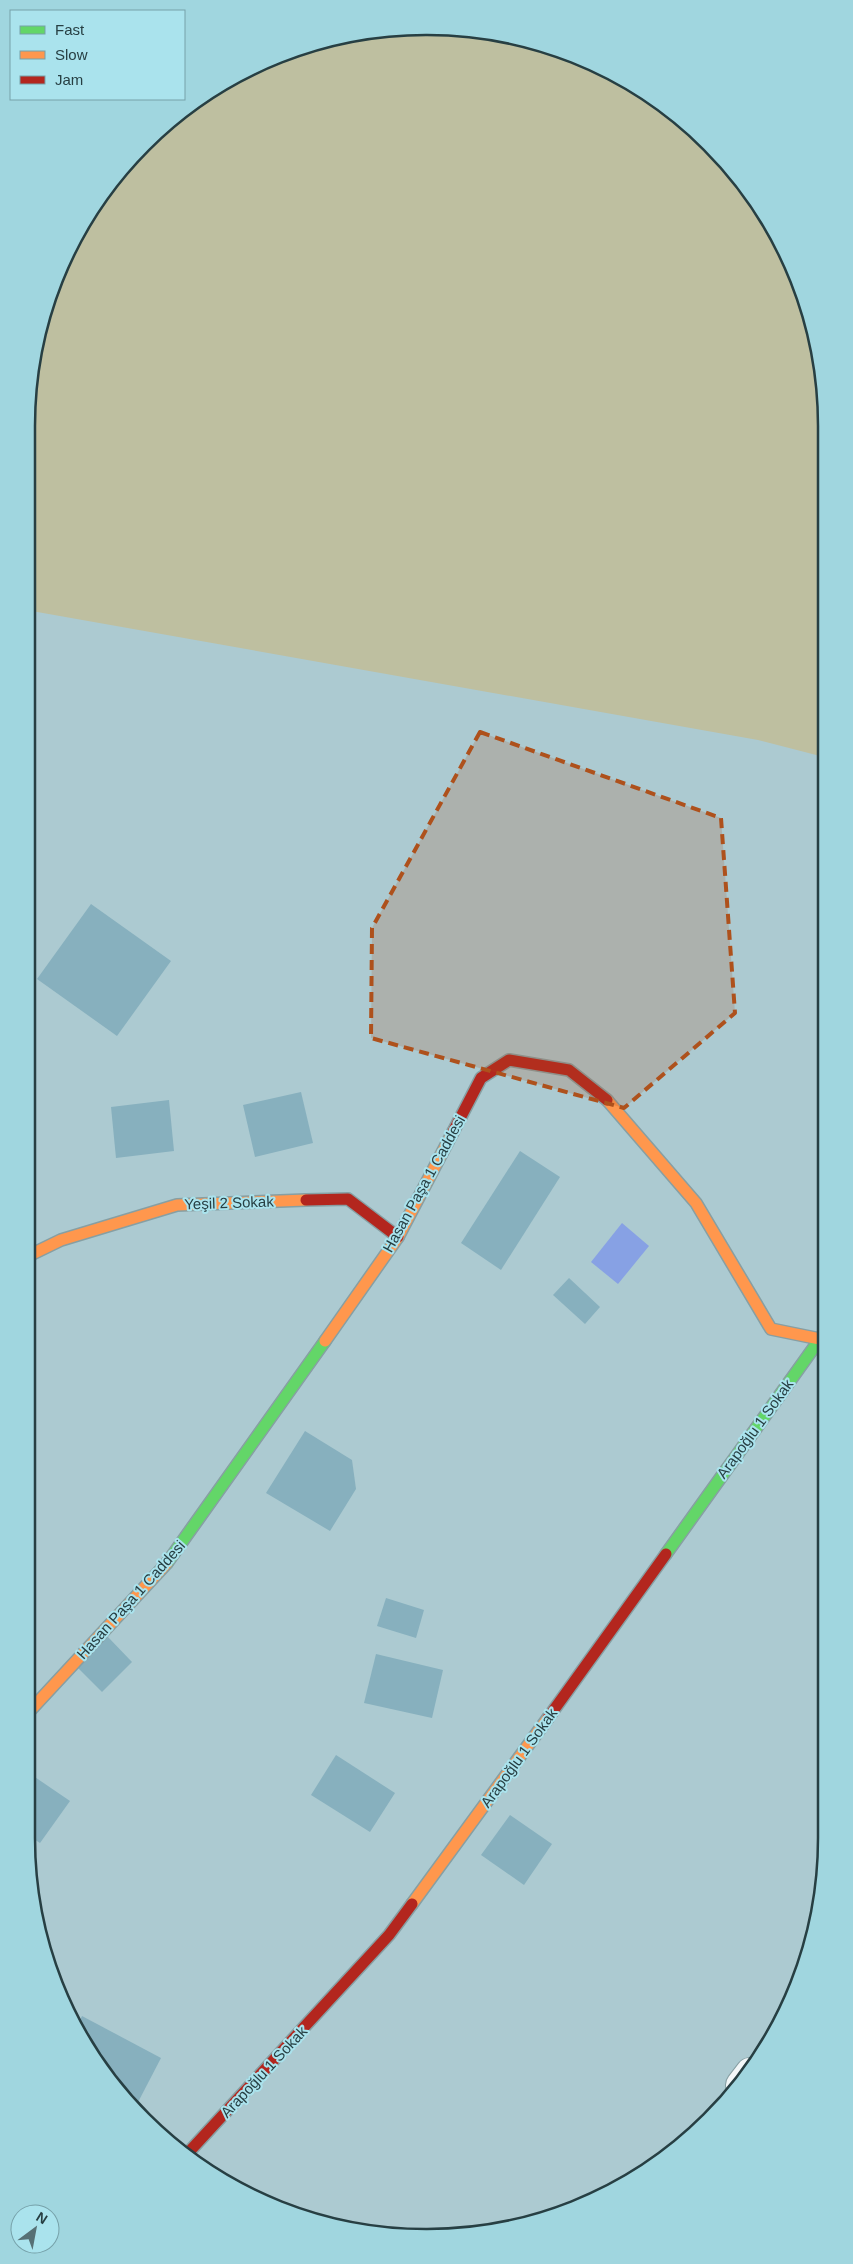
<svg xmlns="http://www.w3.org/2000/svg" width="853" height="2264" font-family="Arial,sans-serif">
<rect width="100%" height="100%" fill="#accad1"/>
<path fill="#bebfa0" d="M 453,27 L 530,40 L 649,94 L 727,162 L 786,250 L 823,374 L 824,757 L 758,740 L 26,610 L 26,427 L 40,323 L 68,249 L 109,183 L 163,125 L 227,80 L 298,47 L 375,30 Z"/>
<path fill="#87a1e4" d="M 622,1223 L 649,1246 L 618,1284 L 591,1262 Z"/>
<g fill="#87b0be">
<path d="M 91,904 L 171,961 L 117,1036 L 37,979 Z"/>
<path d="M 301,1092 L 313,1143 L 255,1157 L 243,1105 Z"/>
<path d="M 169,1100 L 174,1151 L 116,1158 L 111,1107 Z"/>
<path d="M 520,1151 L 560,1177 L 501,1270 L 461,1243 Z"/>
<path d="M 569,1278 L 600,1307 L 585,1324 L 553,1295 Z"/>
<path d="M 305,1431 L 352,1460 L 356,1489 L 330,1531 L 266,1493 Z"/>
<path d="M 386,1598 L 424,1610 L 416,1638 L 377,1626 Z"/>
<path d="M 107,1636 L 132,1662 L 102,1692 L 76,1666 Z"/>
<path d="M 376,1654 L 443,1670 L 432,1718 L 364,1703 Z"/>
<path d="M 336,1755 L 395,1793 L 370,1832 L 311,1795 Z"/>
<path d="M 26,1771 L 70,1801 L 40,1843 L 26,1834 Z"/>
<path d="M 510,1815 L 552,1844 L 524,1885 L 481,1855 Z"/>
<path d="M 82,2016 L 161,2058 L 135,2108 L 125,2101 L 80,2037 L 76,2028 Z"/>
</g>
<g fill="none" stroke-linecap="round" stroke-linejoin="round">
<g stroke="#879fa3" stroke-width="30">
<path id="street" d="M 740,2085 L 750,2072"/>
</g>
<g stroke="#879fa3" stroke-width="14">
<g id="fast">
<path d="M 666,1554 L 820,1339"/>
<path d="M 167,1563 L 325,1341"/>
</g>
</g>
<g stroke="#879fa3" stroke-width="14">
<g id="slow">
<path d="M 607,1100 L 696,1203 L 771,1329 L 820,1339 L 826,1331"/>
<path d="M 26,1257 L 61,1240 L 177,1205 L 306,1200"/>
<path d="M 325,1341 L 398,1237 L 453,1132"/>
<path d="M 26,1715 L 167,1563"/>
<path d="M 412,1904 L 548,1718"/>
</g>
</g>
<g stroke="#879fa3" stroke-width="14">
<g id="jam">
<path d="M 453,1132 L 481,1078 L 509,1060 L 569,1070 L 607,1100"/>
<path d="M 306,1200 L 348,1199 L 398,1237"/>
<path d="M 548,1718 L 666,1554"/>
<path d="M 188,2153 L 389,1935 L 412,1904"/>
</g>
</g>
<use href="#street" stroke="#f3f7f8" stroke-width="28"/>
<use href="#fast" stroke="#63d668" stroke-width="11"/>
<use href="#slow" stroke="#ff974d" stroke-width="11"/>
<use href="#jam" stroke="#b3261e" stroke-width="11"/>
</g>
<path fill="#ae511c" fill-opacity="0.2" stroke="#ae511c" stroke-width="4" stroke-dasharray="10 6" stroke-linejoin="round" d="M 480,732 L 721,818 L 735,1013 L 624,1108 L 371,1038 L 372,928 Z"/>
<g text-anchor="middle" stroke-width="4" stroke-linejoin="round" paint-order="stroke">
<g font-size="15" fill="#273f43" stroke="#aae3ed">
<text transform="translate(424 1184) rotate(-61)" y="5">Hasan Paşa 1 Caddesi</text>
<text transform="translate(229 1203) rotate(-2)" y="5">Yeşil 2 Sokak</text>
<text transform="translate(755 1429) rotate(-54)" y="5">Arapoğlu 1 Sokak</text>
<text transform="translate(131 1600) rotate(-48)" y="5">Hasan Paşa 1 Caddesi</text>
<text transform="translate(519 1758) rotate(-54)" y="5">Arapoğlu 1 Sokak</text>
<text transform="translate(264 2072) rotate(-47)" y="5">Arapoğlu 1 Sokak</text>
</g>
</g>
<path d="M0 0H853V2264H0ZM426 35H427A391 391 0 0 1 818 426V1838A391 391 0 0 1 427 2229H426A391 391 0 0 1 35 1838V426A391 391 0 0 1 426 35Z" fill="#a0d6df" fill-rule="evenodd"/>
<path fill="none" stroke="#273f43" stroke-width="2.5" d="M426 35H427A391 391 0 0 1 818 426V1838A391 391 0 0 1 427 2229H426A391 391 0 0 1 35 1838V426A391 391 0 0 1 426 35Z"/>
<rect x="10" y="10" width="175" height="90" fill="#aae3ed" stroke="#76a1a9"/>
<rect x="20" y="26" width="25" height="8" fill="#63d668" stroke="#76a1a9"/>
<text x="55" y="35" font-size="15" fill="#273f43">Fast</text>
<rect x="20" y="51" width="25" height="8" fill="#ff974d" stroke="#76a1a9"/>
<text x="55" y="60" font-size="15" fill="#273f43">Slow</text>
<rect x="20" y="76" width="25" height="8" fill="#b3261e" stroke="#76a1a9"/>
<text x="55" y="85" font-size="15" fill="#273f43">Jam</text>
<g transform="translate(35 2229) rotate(32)"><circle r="24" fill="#aae3ed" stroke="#76a1a9"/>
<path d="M0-4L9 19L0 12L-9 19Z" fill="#567075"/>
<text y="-8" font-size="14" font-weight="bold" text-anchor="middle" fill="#273f43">N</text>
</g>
</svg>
